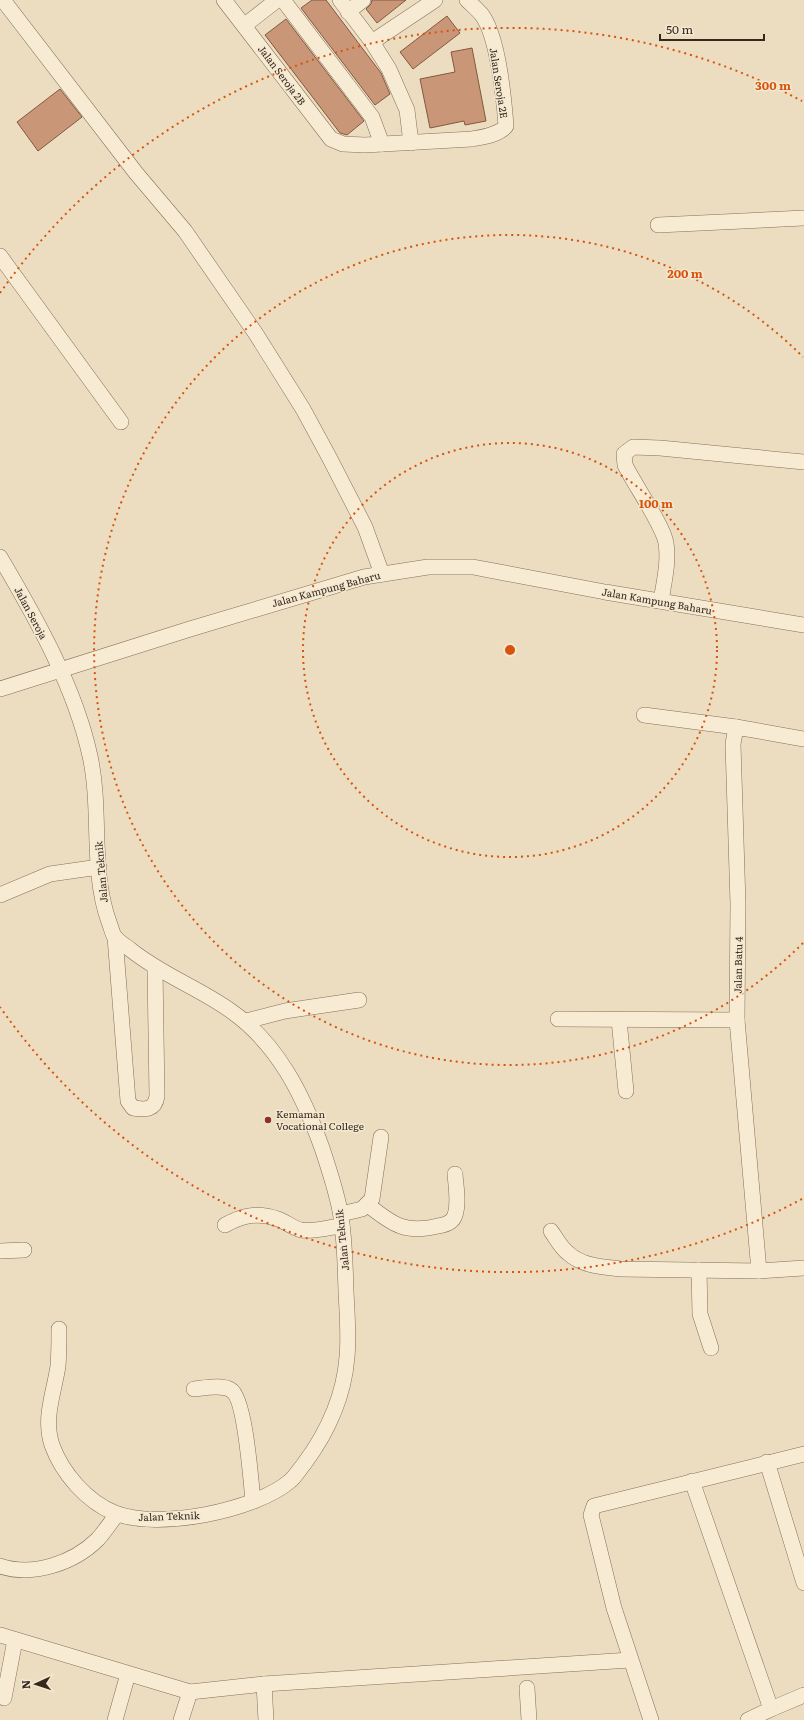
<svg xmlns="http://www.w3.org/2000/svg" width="804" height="1720" font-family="Literata,serif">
<rect width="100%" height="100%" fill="#ecddc1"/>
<g fill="#c99778" stroke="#835840">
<path d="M 312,0 L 326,0 L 381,73 L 390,94 L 375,105 L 301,8 Z"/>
<path d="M 372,0 L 406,0 L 377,23 L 366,9 L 371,4 Z"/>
<path d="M 447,16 L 460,33 L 413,69 L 400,52 Z"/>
<path d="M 286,19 L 364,121 L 347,135 L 340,133 L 265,35 Z"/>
<path d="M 472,48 L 486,121 L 465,125 L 464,121 L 430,128 L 420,79 L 455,72 L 451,52 Z"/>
<path d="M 60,89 L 82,117 L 38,151 L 17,122 Z"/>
</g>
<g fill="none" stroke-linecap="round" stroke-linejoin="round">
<g stroke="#846f5a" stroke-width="16">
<g id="minor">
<path d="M 3,0 L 136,173 L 185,231 L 256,334 L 303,409 L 329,457 L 365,527 L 382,574"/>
<path d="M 224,0 L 331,139 L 343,144 L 365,145 L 472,139 C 483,137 499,135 506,126 C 504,99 498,37 482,15 C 478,10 472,5 467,0"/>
<path d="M 283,0 L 372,117 L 382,144"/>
<path d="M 340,0 L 372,42 L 389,69 L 407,110 L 411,143"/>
<path d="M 348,12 L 363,0"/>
<path d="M 245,25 L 277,0"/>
<path d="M 372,42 L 435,0"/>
<path d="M 658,225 L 804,218"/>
<path d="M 0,256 L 121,422"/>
<path d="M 0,557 C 36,618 75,687 90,756 C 102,811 90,870 109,922 C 111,927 112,932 114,936 C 118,942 126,946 131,950 C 162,975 199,988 231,1011 C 278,1044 303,1095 322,1148 C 329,1169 336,1190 340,1211 C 345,1237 345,1265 346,1291 C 347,1313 349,1336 347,1357 C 344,1396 327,1433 304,1464 C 299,1470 295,1477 290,1481 C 255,1511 158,1530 115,1513 C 87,1502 62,1473 52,1445 C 43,1418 54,1393 58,1366 C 59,1354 59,1342 59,1329"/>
<path d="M 661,601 C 664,582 669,562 666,543 C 663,525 634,484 625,465 L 624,454 L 633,447 L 660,448 L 804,462"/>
<path d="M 0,689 L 190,629 L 364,577 L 428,567 L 473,567 L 605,592 L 804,625"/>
<path d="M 644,715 L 736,727"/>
<path d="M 0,895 L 50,874 L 99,867"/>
<path d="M 115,937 L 128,1101 L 133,1108 C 146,1110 155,1110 157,1096 L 155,968"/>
<path d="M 558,1019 L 737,1020"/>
<path d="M 619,1020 L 626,1091"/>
<path d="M 246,1021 L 285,1011 L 359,1000"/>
<path d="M 368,1205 C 393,1225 406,1234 438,1226 C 445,1225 453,1222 455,1215 C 459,1203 456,1187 455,1174"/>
<path d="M 341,1214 L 362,1209 L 372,1199 L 381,1137"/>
<path d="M 225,1225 C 243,1215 258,1212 278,1219 C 286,1222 293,1228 301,1230 C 314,1232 329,1227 342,1226"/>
<path d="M 551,1231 C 556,1238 561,1248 568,1253 C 582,1266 602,1267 621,1269 L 759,1271 L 804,1268"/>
<path d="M 0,1251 L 24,1250"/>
<path d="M 699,1270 L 700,1314 L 711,1348"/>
<path d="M 759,1271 L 737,1020 L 738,904 L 733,744 L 736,727 L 804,739"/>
<path d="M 194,1389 C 204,1388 222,1384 231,1390 C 245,1398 251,1481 253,1501"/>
<path d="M 767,1462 L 804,1583"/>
<path d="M 692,1481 L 771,1709 L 748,1720"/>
<path d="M 0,1566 C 33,1577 74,1563 98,1539 C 105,1531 111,1522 117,1514"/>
<path d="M 0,1635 L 190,1692 L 181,1720"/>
<path d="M 264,1684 L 266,1720"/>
<path d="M 527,1688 L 529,1720"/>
<path d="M 190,1692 L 264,1684 L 630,1660"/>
<path d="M 4,1698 L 15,1640"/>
<path d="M 771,1709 L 804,1695"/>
<path d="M 115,1720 L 128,1674"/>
<path d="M 651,1720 L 614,1608 L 591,1515 L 594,1506 L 804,1454"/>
</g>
</g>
<use href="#minor" stroke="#f7ebd4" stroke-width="15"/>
</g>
<g fill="none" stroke="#d6540e" stroke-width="2" stroke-dasharray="2 4">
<circle cx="510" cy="650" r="207"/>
<path d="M803 943A415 415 0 1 1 803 357"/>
<path d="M802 1199A622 622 0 0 1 0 1007M0 293A622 622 0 0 1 802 101"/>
</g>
<circle fill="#912c30" stroke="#f4e8d0" stroke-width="1.5" cx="268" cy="1120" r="4"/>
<g text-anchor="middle" stroke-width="3" stroke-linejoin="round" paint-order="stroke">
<g font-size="10" fill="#35281d" stroke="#f4e8d0">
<text transform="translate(282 75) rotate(53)" y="4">Jalan Seroja 2B</text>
<text transform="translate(499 83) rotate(81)" y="4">Jalan Seroja 2E</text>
<text transform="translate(326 589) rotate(-15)" y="4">Jalan Kampung Baharu</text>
<text transform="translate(657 601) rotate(10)" y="4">Jalan Kampung Baharu</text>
<text transform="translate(31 613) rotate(62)" y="4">Jalan Seroja</text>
<text transform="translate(101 872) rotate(-95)" y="4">Jalan Teknik</text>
<text transform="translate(738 965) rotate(-89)" y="4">Jalan Batu 4</text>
<text transform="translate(342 1240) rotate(-96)" y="4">Jalan Teknik</text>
<text transform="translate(169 1516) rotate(-2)" y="4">Jalan Teknik</text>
</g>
<g font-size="10" fill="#35281d" stroke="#f4e8d0" text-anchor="start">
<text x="276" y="1118">Kemaman<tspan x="276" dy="12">Vocational College</tspan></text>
</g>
</g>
<circle cx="510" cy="650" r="6" fill="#d6540e" stroke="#f4e8d0" stroke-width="2"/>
<g font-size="12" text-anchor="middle" font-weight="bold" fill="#d6540e" stroke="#f4e8d0" stroke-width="3" stroke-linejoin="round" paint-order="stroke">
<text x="773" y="90">300 m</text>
<text x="685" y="278">200 m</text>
<text x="656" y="508">100 m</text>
</g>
<g transform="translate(36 1684) rotate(267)" stroke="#f4e8d0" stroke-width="3" paint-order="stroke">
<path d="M0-3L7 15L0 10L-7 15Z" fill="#35281d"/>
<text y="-6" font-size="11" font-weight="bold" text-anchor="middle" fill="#35281d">N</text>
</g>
<path d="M660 34v6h104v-6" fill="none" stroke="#35281d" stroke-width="2"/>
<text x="666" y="34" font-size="12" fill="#35281d" stroke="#f4e8d0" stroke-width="3" paint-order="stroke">50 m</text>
</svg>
